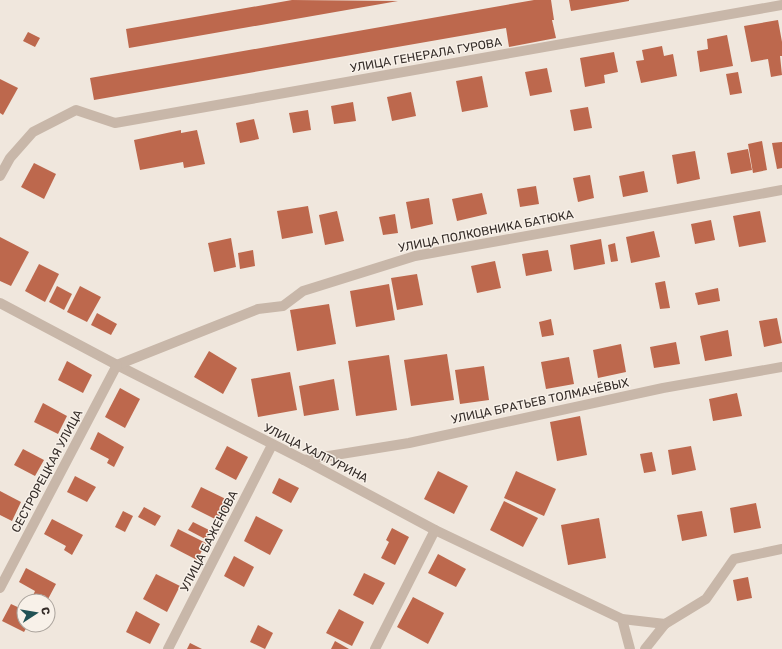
<svg xmlns="http://www.w3.org/2000/svg" width="782" height="649" font-family="Rubik,sans-serif">
<rect width="100%" height="100%" fill="#f0e7dd"/>
<g fill="#bd684d">
<path d="M 292,0 L 398,1 L 129,48 L 126,29 Z"/>
<path d="M 534,0 L 551,0 L 554,20 L 552,20 L 556,38 L 509,47 L 506,28 L 94,100 L 90,78 Z"/>
<path d="M 569,0 L 629,0 L 629,1 L 571,11 Z"/>
<path d="M 778,20 L 782,42 L 782,56 L 780,56 L 782,75 L 771,77 L 768,59 L 751,62 L 744,26 Z"/>
<path d="M 28,32 L 40,38 L 35,47 L 23,41 Z"/>
<path d="M 727,35 L 733,66 L 700,72 L 697,51 L 708,49 L 707,39 Z"/>
<path d="M 662,46 L 664,56 L 673,54 L 677,76 L 641,83 L 636,61 L 644,60 L 642,50 Z"/>
<path d="M 614,52 L 618,72 L 604,75 L 605,83 L 585,87 L 580,58 Z"/>
<path d="M 547,68 L 552,92 L 530,96 L 525,72 Z"/>
<path d="M 738,72 L 742,93 L 730,95 L 726,74 Z"/>
<path d="M 482,76 L 488,107 L 462,112 L 456,81 Z"/>
<path d="M 0,79 L 18,88 L 3,115 L 0,113 Z"/>
<path d="M 411,92 L 416,116 L 392,121 L 387,97 Z"/>
<path d="M 353,102 L 356,121 L 334,124 L 331,106 Z"/>
<path d="M 588,107 L 592,128 L 574,131 L 570,110 Z"/>
<path d="M 308,110 L 311,130 L 293,133 L 289,113 Z"/>
<path d="M 254,119 L 259,139 L 240,143 L 236,123 Z"/>
<path d="M 181,130 L 181,133 L 197,130 L 205,164 L 184,168 L 183,162 L 140,170 L 134,140 Z"/>
<path d="M 762,141 L 767,170 L 753,173 L 748,144 Z"/>
<path d="M 782,142 L 782,168 L 777,169 L 772,143 Z"/>
<path d="M 748,149 L 752,170 L 731,174 L 727,153 Z"/>
<path d="M 695,151 L 700,179 L 677,184 L 672,155 Z"/>
<path d="M 34,163 L 56,174 L 44,199 L 21,187 Z"/>
<path d="M 644,171 L 648,192 L 623,197 L 619,176 Z"/>
<path d="M 590,175 L 594,198 L 578,202 L 573,178 Z"/>
<path d="M 536,186 L 539,204 L 520,207 L 517,189 Z"/>
<path d="M 482,193 L 487,214 L 457,221 L 452,199 Z"/>
<path d="M 429,198 L 433,224 L 411,229 L 406,202 Z"/>
<path d="M 308,206 L 313,233 L 282,239 L 277,211 Z"/>
<path d="M 337,211 L 344,241 L 325,245 L 319,215 Z"/>
<path d="M 760,211 L 766,242 L 739,247 L 733,216 Z"/>
<path d="M 395,214 L 398,233 L 383,235 L 379,217 Z"/>
<path d="M 711,220 L 715,240 L 695,244 L 691,224 Z"/>
<path d="M 654,231 L 660,257 L 631,263 L 626,237 Z"/>
<path d="M 0,237 L 29,252 L 11,286 L 0,281 Z"/>
<path d="M 231,238 L 236,267 L 214,272 L 208,243 Z"/>
<path d="M 601,239 L 605,264 L 574,270 L 570,245 Z"/>
<path d="M 615,243 L 618,261 L 611,262 L 608,245 Z"/>
<path d="M 253,250 L 255,266 L 240,269 L 238,253 Z"/>
<path d="M 548,250 L 552,271 L 526,276 L 522,254 Z"/>
<path d="M 495,261 L 501,288 L 477,293 L 471,266 Z"/>
<path d="M 39,264 L 59,274 L 45,302 L 25,291 Z"/>
<path d="M 417,274 L 423,305 L 397,310 L 391,278 Z"/>
<path d="M 665,281 L 670,308 L 660,309 L 655,283 Z"/>
<path d="M 389,284 L 395,320 L 356,327 L 350,291 Z"/>
<path d="M 57,286 L 72,294 L 64,310 L 49,302 Z"/>
<path d="M 80,286 L 101,297 L 87,322 L 67,312 Z"/>
<path d="M 718,288 L 720,301 L 698,305 L 695,293 Z"/>
<path d="M 329,304 L 336,344 L 297,351 L 290,310 Z"/>
<path d="M 97,313 L 117,324 L 111,335 L 91,325 Z"/>
<path d="M 777,318 L 782,343 L 764,347 L 759,321 Z"/>
<path d="M 551,319 L 554,335 L 542,337 L 539,322 Z"/>
<path d="M 728,330 L 732,356 L 705,361 L 700,336 Z"/>
<path d="M 676,342 L 680,364 L 654,368 L 650,347 Z"/>
<path d="M 621,344 L 626,372 L 598,378 L 593,350 Z"/>
<path d="M 209,351 L 237,368 L 223,394 L 194,377 Z"/>
<path d="M 447,354 L 454,400 L 411,406 L 404,360 Z"/>
<path d="M 389,355 L 397,410 L 356,416 L 348,361 Z"/>
<path d="M 569,357 L 574,384 L 546,389 L 541,362 Z"/>
<path d="M 67,361 L 92,375 L 83,393 L 58,380 Z"/>
<path d="M 484,366 L 489,400 L 460,404 L 455,370 Z"/>
<path d="M 290,372 L 297,410 L 258,417 L 251,379 Z"/>
<path d="M 334,379 L 339,410 L 304,416 L 299,386 Z"/>
<path d="M 120,388 L 140,399 L 125,428 L 105,417 Z"/>
<path d="M 737,393 L 742,416 L 713,421 L 709,399 Z"/>
<path d="M 43,403 L 67,416 L 58,434 L 34,422 Z"/>
<path d="M 580,416 L 587,455 L 557,461 L 550,422 Z"/>
<path d="M 98,432 L 124,447 L 114,467 L 107,463 L 109,459 L 90,449 Z"/>
<path d="M 227,446 L 248,457 L 236,480 L 215,469 Z"/>
<path d="M 691,446 L 696,470 L 672,475 L 668,450 Z"/>
<path d="M 23,449 L 44,460 L 35,476 L 14,465 Z"/>
<path d="M 652,452 L 656,471 L 644,473 L 640,454 Z"/>
<path d="M 438,471 L 468,486 L 454,514 L 424,499 Z"/>
<path d="M 516,471 L 556,489 L 544,516 L 504,498 Z"/>
<path d="M 75,476 L 96,487 L 87,502 L 67,492 Z"/>
<path d="M 279,478 L 299,488 L 291,503 L 272,493 Z"/>
<path d="M 201,487 L 230,501 L 219,521 L 191,507 Z"/>
<path d="M 0,491 L 21,502 L 12,521 L 0,515 Z"/>
<path d="M 504,501 L 538,518 L 523,547 L 490,530 Z"/>
<path d="M 756,503 L 761,528 L 734,533 L 730,508 Z"/>
<path d="M 144,507 L 161,516 L 155,526 L 138,517 Z"/>
<path d="M 123,511 L 133,516 L 125,532 L 115,527 Z"/>
<path d="M 702,511 L 707,536 L 682,541 L 677,515 Z"/>
<path d="M 256,516 L 283,530 L 270,555 L 244,541 Z"/>
<path d="M 599,518 L 606,558 L 568,565 L 561,525 Z"/>
<path d="M 52,519 L 83,535 L 72,555 L 64,550 L 66,546 L 44,534 Z"/>
<path d="M 193,522 L 211,531 L 207,540 L 188,530 Z"/>
<path d="M 392,528 L 409,537 L 395,565 L 381,558 L 389,542 L 386,540 Z"/>
<path d="M 178,529 L 206,543 L 197,560 L 170,546 Z"/>
<path d="M 438,554 L 466,569 L 456,587 L 428,573 Z"/>
<path d="M 234,556 L 254,567 L 244,587 L 224,576 Z"/>
<path d="M 26,568 L 56,584 L 47,601 L 38,601 L 32,598 L 35,591 L 19,582 Z"/>
<path d="M 364,573 L 385,583 L 373,605 L 353,595 Z"/>
<path d="M 156,574 L 180,586 L 167,612 L 143,599 Z"/>
<path d="M 748,577 L 752,598 L 737,601 L 733,580 Z"/>
<path d="M 413,597 L 444,613 L 428,644 L 397,627 Z"/>
<path d="M 11,604 L 24,610 L 24,625 L 28,625 L 24,632 L 2,621 Z"/>
<path d="M 339,609 L 364,622 L 352,646 L 326,633 Z"/>
<path d="M 136,611 L 160,624 L 150,644 L 126,632 Z"/>
<path d="M 258,625 L 273,633 L 265,649 L 250,642 Z"/>
<path d="M 335,641 L 349,649 L 331,649 Z"/>
<path d="M 190,643 L 202,649 L 187,649 Z"/>
</g>
<g fill="none" stroke-linecap="round" stroke-linejoin="round">
<g stroke="#c8b7a9" stroke-width="10">
<path d="M 0,176 L 10,158 L 33,132 L 76,110 L 115,123 L 782,5"/>
<path d="M 0,303 L 117,365 L 304,460 L 435,530 L 622,619 L 665,624 L 706,599 L 734,559 L 782,549"/>
<path d="M 117,365 L 258,309 L 283,306 L 303,291 L 415,256 L 782,190"/>
<path d="M 304,460 L 409,443 L 663,388 L 782,367"/>
<path d="M 0,588 L 117,365"/>
<path d="M 622,619 L 630,649"/>
<path d="M 168,649 L 272,445"/>
<path d="M 375,649 L 435,530"/>
<path d="M 645,649 L 665,624"/>
</g>
</g>
<g text-anchor="middle" stroke-width="3" stroke-linejoin="round" paint-order="stroke">
<g font-size="12" fill="#352d29" stroke="#f8f1e9">
<text transform="translate(426 55) rotate(-10)" y="4">УЛИЦА ГЕНЕРАЛА ГУРОВА</text>
<text transform="translate(486 231) rotate(-11)" y="4">УЛИЦА ПОЛКОВНИКА БАТЮКА</text>
<text transform="translate(540 401) rotate(-12)" y="4">УЛИЦА БРАТЬЕВ ТОЛМАЧЁВЫХ</text>
<text transform="translate(316 453) rotate(27)" y="4">УЛИЦА ХАЛТУРИНА</text>
<text transform="translate(47 471) rotate(-62)" y="4">СЕСТРОРЕЦКАЯ УЛИЦА</text>
<text transform="translate(209 541) rotate(-63)" y="4">УЛИЦА БАЖЕНОВА</text>
</g>
</g>
<g transform="translate(36 613) rotate(78)"><circle r="19" fill="#f8f1e9" stroke="#aaa39c"/>
<path d="M0-3L7 15L0 10L-7 15Z" fill="#215154"/>
<text y="-6" font-size="11" font-weight="bold" text-anchor="middle" fill="#352d29">С</text>
</g>
</svg>
